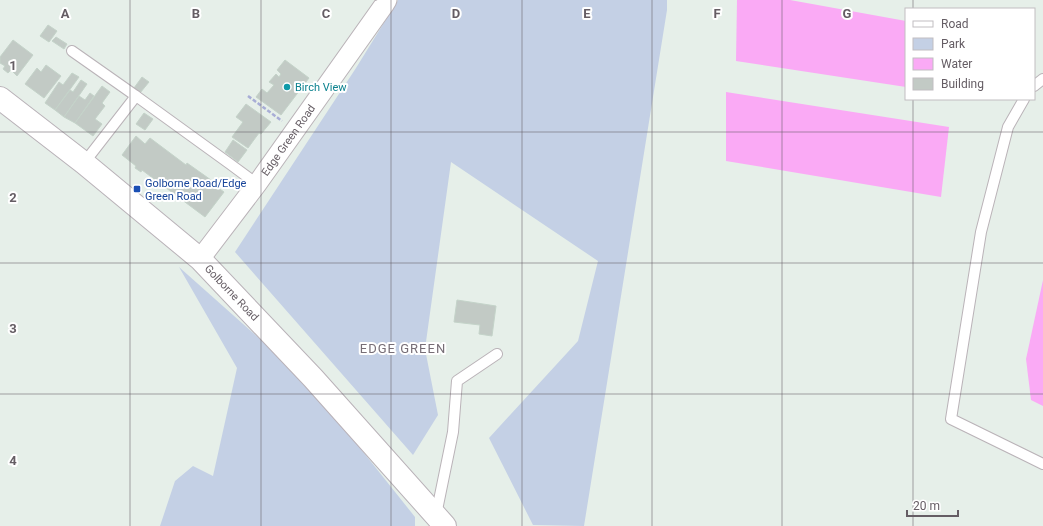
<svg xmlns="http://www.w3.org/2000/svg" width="1043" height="526" font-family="Roboto,sans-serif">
<rect width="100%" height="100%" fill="#e6efe9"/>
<g fill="#c4d0e5">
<path d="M 398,0 L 667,0 L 667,10 L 584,526 L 533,525 L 489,438 L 578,341 L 598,261 L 451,162 L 425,349 L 438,415 L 413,455 L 235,252 L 356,68 Z"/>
<path d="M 179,267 L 305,379 L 415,517 L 415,526 L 160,526 L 175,481 L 193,466 L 213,476 L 237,368 Z"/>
</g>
<g fill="#faaaf5">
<path d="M 737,0 L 790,0 L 906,21 L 906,87 L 736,61 Z"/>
<path d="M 726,92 L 949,127 L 941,197 L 726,161 Z"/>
<path d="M 1043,280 L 1043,406 L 1031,400 L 1026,359 Z"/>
</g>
<g fill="#c2cac5" stroke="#c4d3c9">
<path d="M 48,25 L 57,31 L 49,42 L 40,36 Z"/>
<path d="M 56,37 L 67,44 L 64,49 L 52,41 Z"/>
<path d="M 13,40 L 33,55 L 17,76 L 11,70 L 8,73 L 3,69 L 5,66 L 0,63 L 0,57 Z"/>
<path d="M 285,60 L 309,78 L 281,115 L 256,97 L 262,89 L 267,93 L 274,85 L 269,82 L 276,74 L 279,77 L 281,74 L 277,70 Z"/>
<path d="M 46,65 L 61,76 L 44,98 L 25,84 L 37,68 L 41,72 Z"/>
<path d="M 72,73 L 79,77 L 55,110 L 45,103 L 59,82 L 63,85 Z"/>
<path d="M 142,77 L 149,82 L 140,93 L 134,88 Z"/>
<path d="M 81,80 L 87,84 L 64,117 L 55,110 L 70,90 L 73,92 Z"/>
<path d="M 102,86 L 110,92 L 102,103 L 105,106 L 95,119 L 102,124 L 93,136 L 75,123 Z"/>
<path d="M 90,93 L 94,96 L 75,123 L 64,117 L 79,96 L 85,100 Z"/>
<path d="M 246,104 L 271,122 L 261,134 L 259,133 L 248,148 L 232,137 L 243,122 L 236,117 Z"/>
<path d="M 144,113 L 153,119 L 145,130 L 136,124 Z"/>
<path d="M 136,136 L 145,144 L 150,138 L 186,165 L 187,163 L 211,180 L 210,182 L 224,192 L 205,217 L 142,170 L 141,172 L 135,168 L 136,166 L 122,155 Z"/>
<path d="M 233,140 L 247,150 L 238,162 L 225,152 Z"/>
<path d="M 457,300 L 496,306 L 492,336 L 479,334 L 480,325 L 454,322 Z"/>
</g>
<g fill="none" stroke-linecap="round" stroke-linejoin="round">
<g stroke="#bab3b8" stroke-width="12">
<g id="lane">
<path d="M 72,51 L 136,96"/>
<path d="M 1034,86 L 1043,79"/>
<path d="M 1024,99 L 1008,127 L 981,232 L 951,419 L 1043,464"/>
<path d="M 84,163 L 136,96 L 230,164 L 257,184"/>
<path d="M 436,515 L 453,432 L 457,381 L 497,354"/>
</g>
</g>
<g stroke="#bab3b8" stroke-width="21">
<g id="street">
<path id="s1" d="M 200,259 L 257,184 L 384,5 L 387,0"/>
</g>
</g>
<g stroke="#b9b2b8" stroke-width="24">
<g id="secondary">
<path id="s2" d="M 0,98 L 84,163 L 200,259 L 313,378 L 445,526"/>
</g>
</g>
<path stroke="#a8add6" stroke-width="2.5" stroke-dasharray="4 2" stroke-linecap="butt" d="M 248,96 L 282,121"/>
<use href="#lane" stroke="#fff" stroke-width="10"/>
<use href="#street" stroke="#fff" stroke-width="19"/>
<use href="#secondary" stroke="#fff" stroke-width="22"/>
</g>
<path fill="none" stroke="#655d64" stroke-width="1" stroke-opacity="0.55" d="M 130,0 L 130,526M 261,0 L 261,526M 391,0 L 391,526M 522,0 L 522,526M 652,0 L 652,526M 782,0 L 782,526M 913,0 L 913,9M 913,99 L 913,526M 0,132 L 1043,132M 0,263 L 1043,263M 0,394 L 1043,394"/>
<circle fill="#0f9aa8" stroke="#fff" stroke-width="1.5" cx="287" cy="87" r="4"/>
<rect fill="#1a4fb4" stroke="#fff" stroke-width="1.5" x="133" y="185" width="8" height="8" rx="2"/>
<g text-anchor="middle" stroke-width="4" stroke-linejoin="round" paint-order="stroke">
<g font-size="11" fill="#0d838f" stroke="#fff" text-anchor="start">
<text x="295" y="91">Birch View</text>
</g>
<g font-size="11" fill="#655d64" stroke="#fff">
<text dy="4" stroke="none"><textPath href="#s1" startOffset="148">Edge Green Road</textPath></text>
<text dy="4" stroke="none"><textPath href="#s2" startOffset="303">Golborne Road</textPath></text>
</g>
<g font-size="11" fill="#164399" stroke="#fff" text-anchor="start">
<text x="145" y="187">Golborne Road/Edge<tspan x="145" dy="13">Green Road</tspan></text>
</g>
<g font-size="13" letter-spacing="1" fill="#776e76" stroke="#fff">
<text x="403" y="353">EDGE GREEN</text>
</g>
</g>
<g font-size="13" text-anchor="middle" font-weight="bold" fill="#655d64" stroke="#fff" stroke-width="4" stroke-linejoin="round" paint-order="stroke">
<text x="65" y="18">A</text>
<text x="196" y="18">B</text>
<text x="326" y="18">C</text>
<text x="456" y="18">D</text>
<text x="587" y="18">E</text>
<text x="717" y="18">F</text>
<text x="847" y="18">G</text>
<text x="13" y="70">1</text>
<text x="13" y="202">2</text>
<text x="13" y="333">3</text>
<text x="13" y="465">4</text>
</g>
<rect x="905" y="8" width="130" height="92" fill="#ffffff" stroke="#c1bec1"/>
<rect x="913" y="21" width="20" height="6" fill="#ffffff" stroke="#c1bec1"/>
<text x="941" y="28" font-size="12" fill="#655d64">Road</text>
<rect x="913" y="38" width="20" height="12" fill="#c4d0e5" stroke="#c1bec1"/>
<text x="941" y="48" font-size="12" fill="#655d64">Park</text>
<rect x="913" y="58" width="20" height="12" fill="#faaaf5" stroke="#c1bec1"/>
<text x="941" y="68" font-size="12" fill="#655d64">Water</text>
<rect x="913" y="78" width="20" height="12" fill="#c2cac5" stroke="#c1bec1"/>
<text x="941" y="88" font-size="12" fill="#655d64">Building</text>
<path d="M907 510v6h51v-6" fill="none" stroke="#655d64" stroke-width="2"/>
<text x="913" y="510" font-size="12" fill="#655d64" stroke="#ffffff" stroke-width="3" paint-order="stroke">20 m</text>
</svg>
